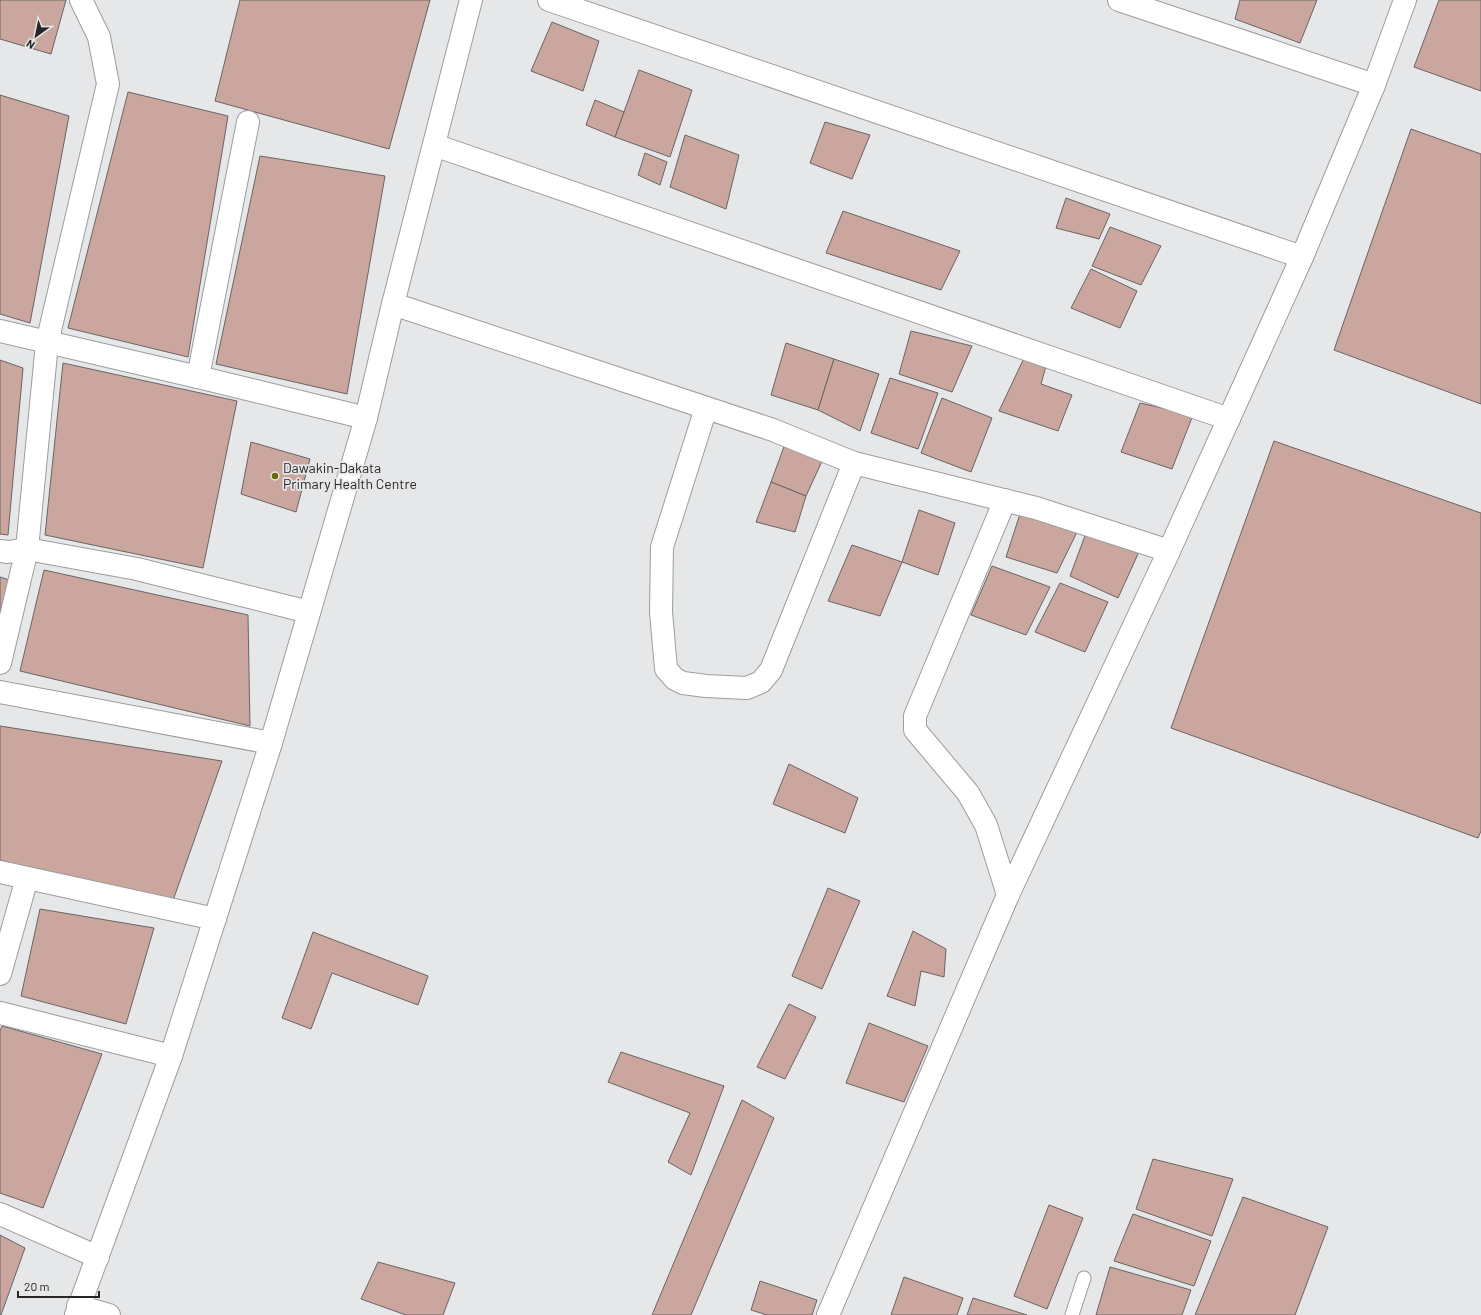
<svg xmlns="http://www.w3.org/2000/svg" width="1481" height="1315" font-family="Barlow,sans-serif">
<rect width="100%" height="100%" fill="#e6e7e9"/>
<g fill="#cba69e" stroke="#676564">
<path d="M 0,0 L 66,0 L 51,54 L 0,39 Z"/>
<path d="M 240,0 L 430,0 L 389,149 L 215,101 Z"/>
<path d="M 1240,0 L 1317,0 L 1300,43 L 1235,19 Z"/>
<path d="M 1439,0 L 1481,0 L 1481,91 L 1414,67 Z"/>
<path d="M 552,22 L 599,41 L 583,91 L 531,71 Z"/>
<path d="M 639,70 L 692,90 L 670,157 L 615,137 Z"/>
<path d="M 128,92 L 228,116 L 188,357 L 68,328 Z"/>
<path d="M 0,95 L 69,116 L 30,323 L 0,314 Z"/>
<path d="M 595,100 L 624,112 L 615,137 L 586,125 Z"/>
<path d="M 825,122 L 870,135 L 852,179 L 810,163 Z"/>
<path d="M 1411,129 L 1481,154 L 1481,404 L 1334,350 Z"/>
<path d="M 685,135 L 739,155 L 726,209 L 670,187 Z"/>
<path d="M 645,153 L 667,162 L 660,185 L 638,175 Z"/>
<path d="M 260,156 L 385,176 L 347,394 L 216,364 Z"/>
<path d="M 1066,198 L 1110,214 L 1099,239 L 1056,228 Z"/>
<path d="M 843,211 L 960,251 L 941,290 L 826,253 Z"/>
<path d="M 1110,227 L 1161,246 L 1141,285 L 1092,266 Z"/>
<path d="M 1091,269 L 1137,291 L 1120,328 L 1071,308 Z"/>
<path d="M 911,331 L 972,346 L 952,392 L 899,374 Z"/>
<path d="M 786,343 L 834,359 L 818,410 L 771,395 Z"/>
<path d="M 1024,358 L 1046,366 L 1041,384 L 1072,395 L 1058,431 L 999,411 Z"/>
<path d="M 834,359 L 879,374 L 860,431 L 818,410 Z"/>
<path d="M 0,360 L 23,368 L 8,535 L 0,534 Z"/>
<path d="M 63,363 L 237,401 L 203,568 L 45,535 Z"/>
<path d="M 890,378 L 938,393 L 918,449 L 871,433 Z"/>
<path d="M 942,398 L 992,418 L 971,472 L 921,453 Z"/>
<path d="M 1140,403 L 1193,415 L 1172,469 L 1121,452 Z"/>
<path d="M 1274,441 L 1481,513 L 1481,831 L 1478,838 L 1171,728 Z"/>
<path d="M 251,442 L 310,459 L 296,512 L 241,494 Z"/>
<path d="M 785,444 L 823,459 L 806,496 L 771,482 Z"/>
<path d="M 771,482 L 806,496 L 795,532 L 756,522 Z"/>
<path d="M 919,510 L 955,523 L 938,575 L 902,562 Z"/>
<path d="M 1020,514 L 1078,530 L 1057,573 L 1006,557 Z"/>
<path d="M 1089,525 L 1143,543 L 1118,598 L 1070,576 Z"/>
<path d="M 852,545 L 902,562 L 880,616 L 828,601 Z"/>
<path d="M 992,566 L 1050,587 L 1026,635 L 971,615 Z"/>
<path d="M 44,570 L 248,615 L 250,726 L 20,671 Z"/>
<path d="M 0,577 L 19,583 L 0,629 Z"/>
<path d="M 1060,583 L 1108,602 L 1085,652 L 1035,632 Z"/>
<path d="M 0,726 L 222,761 L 170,909 L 0,860 Z"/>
<path d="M 789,764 L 858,798 L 845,833 L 773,804 Z"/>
<path d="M 828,888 L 860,901 L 822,989 L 792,976 Z"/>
<path d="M 40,909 L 154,928 L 126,1024 L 21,996 Z"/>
<path d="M 913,931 L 946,949 L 944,977 L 921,971 L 915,1006 L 887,996 Z"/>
<path d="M 313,932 L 428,976 L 418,1005 L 332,973 L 311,1029 L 282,1018 Z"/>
<path d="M 789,1004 L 816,1017 L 785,1079 L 757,1067 Z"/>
<path d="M 869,1023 L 928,1046 L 904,1102 L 846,1083 Z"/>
<path d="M 2,1026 L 102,1054 L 43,1208 L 0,1193 L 0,1031 Z"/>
<path d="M 621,1052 L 724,1086 L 691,1175 L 668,1162 L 690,1113 L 608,1082 Z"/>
<path d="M 742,1100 L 774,1118 L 691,1315 L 652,1315 Z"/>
<path d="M 1153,1159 L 1233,1179 L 1212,1236 L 1136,1209 Z"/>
<path d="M 1243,1197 L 1328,1227 L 1295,1315 L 1195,1315 Z"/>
<path d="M 1049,1205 L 1083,1218 L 1047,1309 L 1014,1296 Z"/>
<path d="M 1133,1214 L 1211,1241 L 1194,1286 L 1114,1261 Z"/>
<path d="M 0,1235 L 25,1248 L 1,1315 L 0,1315 Z"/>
<path d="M 378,1262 L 455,1283 L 443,1315 L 406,1315 L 361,1299 Z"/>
<path d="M 1110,1267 L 1191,1290 L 1182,1315 L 1096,1315 Z"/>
<path d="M 904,1277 L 963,1298 L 957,1315 L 891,1315 Z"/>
<path d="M 760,1281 L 817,1300 L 812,1315 L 767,1315 L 751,1310 Z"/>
<path d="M 973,1298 L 1027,1315 L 967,1315 Z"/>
</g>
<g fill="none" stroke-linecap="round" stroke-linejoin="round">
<g stroke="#9c9d9e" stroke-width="15">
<path id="lane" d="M 1072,1315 L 1084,1278"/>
</g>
<g stroke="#9c9d9e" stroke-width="24">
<g id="street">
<path d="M 549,0 L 1302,257"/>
<path d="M 1119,0 L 1374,85"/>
<path d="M 434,145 L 1229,419"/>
<path d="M 393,304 L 773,430 L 854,463 L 1036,508 L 1169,551"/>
<path d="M 0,331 L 198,377 L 366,418"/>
<path d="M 198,377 L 248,122"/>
<path d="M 706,408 L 662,547 L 661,612 L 666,669 L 675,679 L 683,683 L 706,686 L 747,688 L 761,682 L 771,670 L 854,463"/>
<path d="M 1005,500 L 915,716 L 915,730 L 968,793 L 986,825 L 1008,895"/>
<path d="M 0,551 L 8,552 L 27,549 L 137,569 L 309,612"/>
<path d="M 0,663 L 27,549 L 47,343 L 108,84 L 99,37 L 81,0"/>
<path d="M 0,692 L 271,743"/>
<path d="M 0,872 L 215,919"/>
<path d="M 0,974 L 27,878"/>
<path d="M 0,1013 L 171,1056"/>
<path d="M 0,1214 L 98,1257"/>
<path d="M 78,1306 L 109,1315"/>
<path d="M 76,1315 L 171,1056 L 271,743 L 366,418 L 393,304 L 471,0"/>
<path d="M 828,1315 L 1008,895 L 1169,551 L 1302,257 L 1374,85 L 1405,0"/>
</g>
</g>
<use href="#lane" stroke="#fff" stroke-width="13"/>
<use href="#street" stroke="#fff" stroke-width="22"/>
</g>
<circle fill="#696906" stroke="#e6e7e9" stroke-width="1.5" cx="275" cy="476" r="4"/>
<g text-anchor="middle" stroke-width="3.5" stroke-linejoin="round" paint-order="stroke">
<g font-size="14" fill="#262627" stroke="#e6e7e9" text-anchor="start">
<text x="283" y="473">Dawakin-Dakata<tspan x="283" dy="16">Primary Health Centre</tspan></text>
</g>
</g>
<g transform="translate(36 36) rotate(213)" stroke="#e6e7e9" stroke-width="3" paint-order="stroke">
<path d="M0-3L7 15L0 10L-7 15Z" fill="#262627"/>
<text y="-6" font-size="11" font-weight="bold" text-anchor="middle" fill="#262627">N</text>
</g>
<path d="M18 1291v6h81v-6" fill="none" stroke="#262627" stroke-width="2"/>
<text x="24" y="1291" font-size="12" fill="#262627" stroke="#e6e7e9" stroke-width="3" paint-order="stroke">20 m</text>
</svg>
